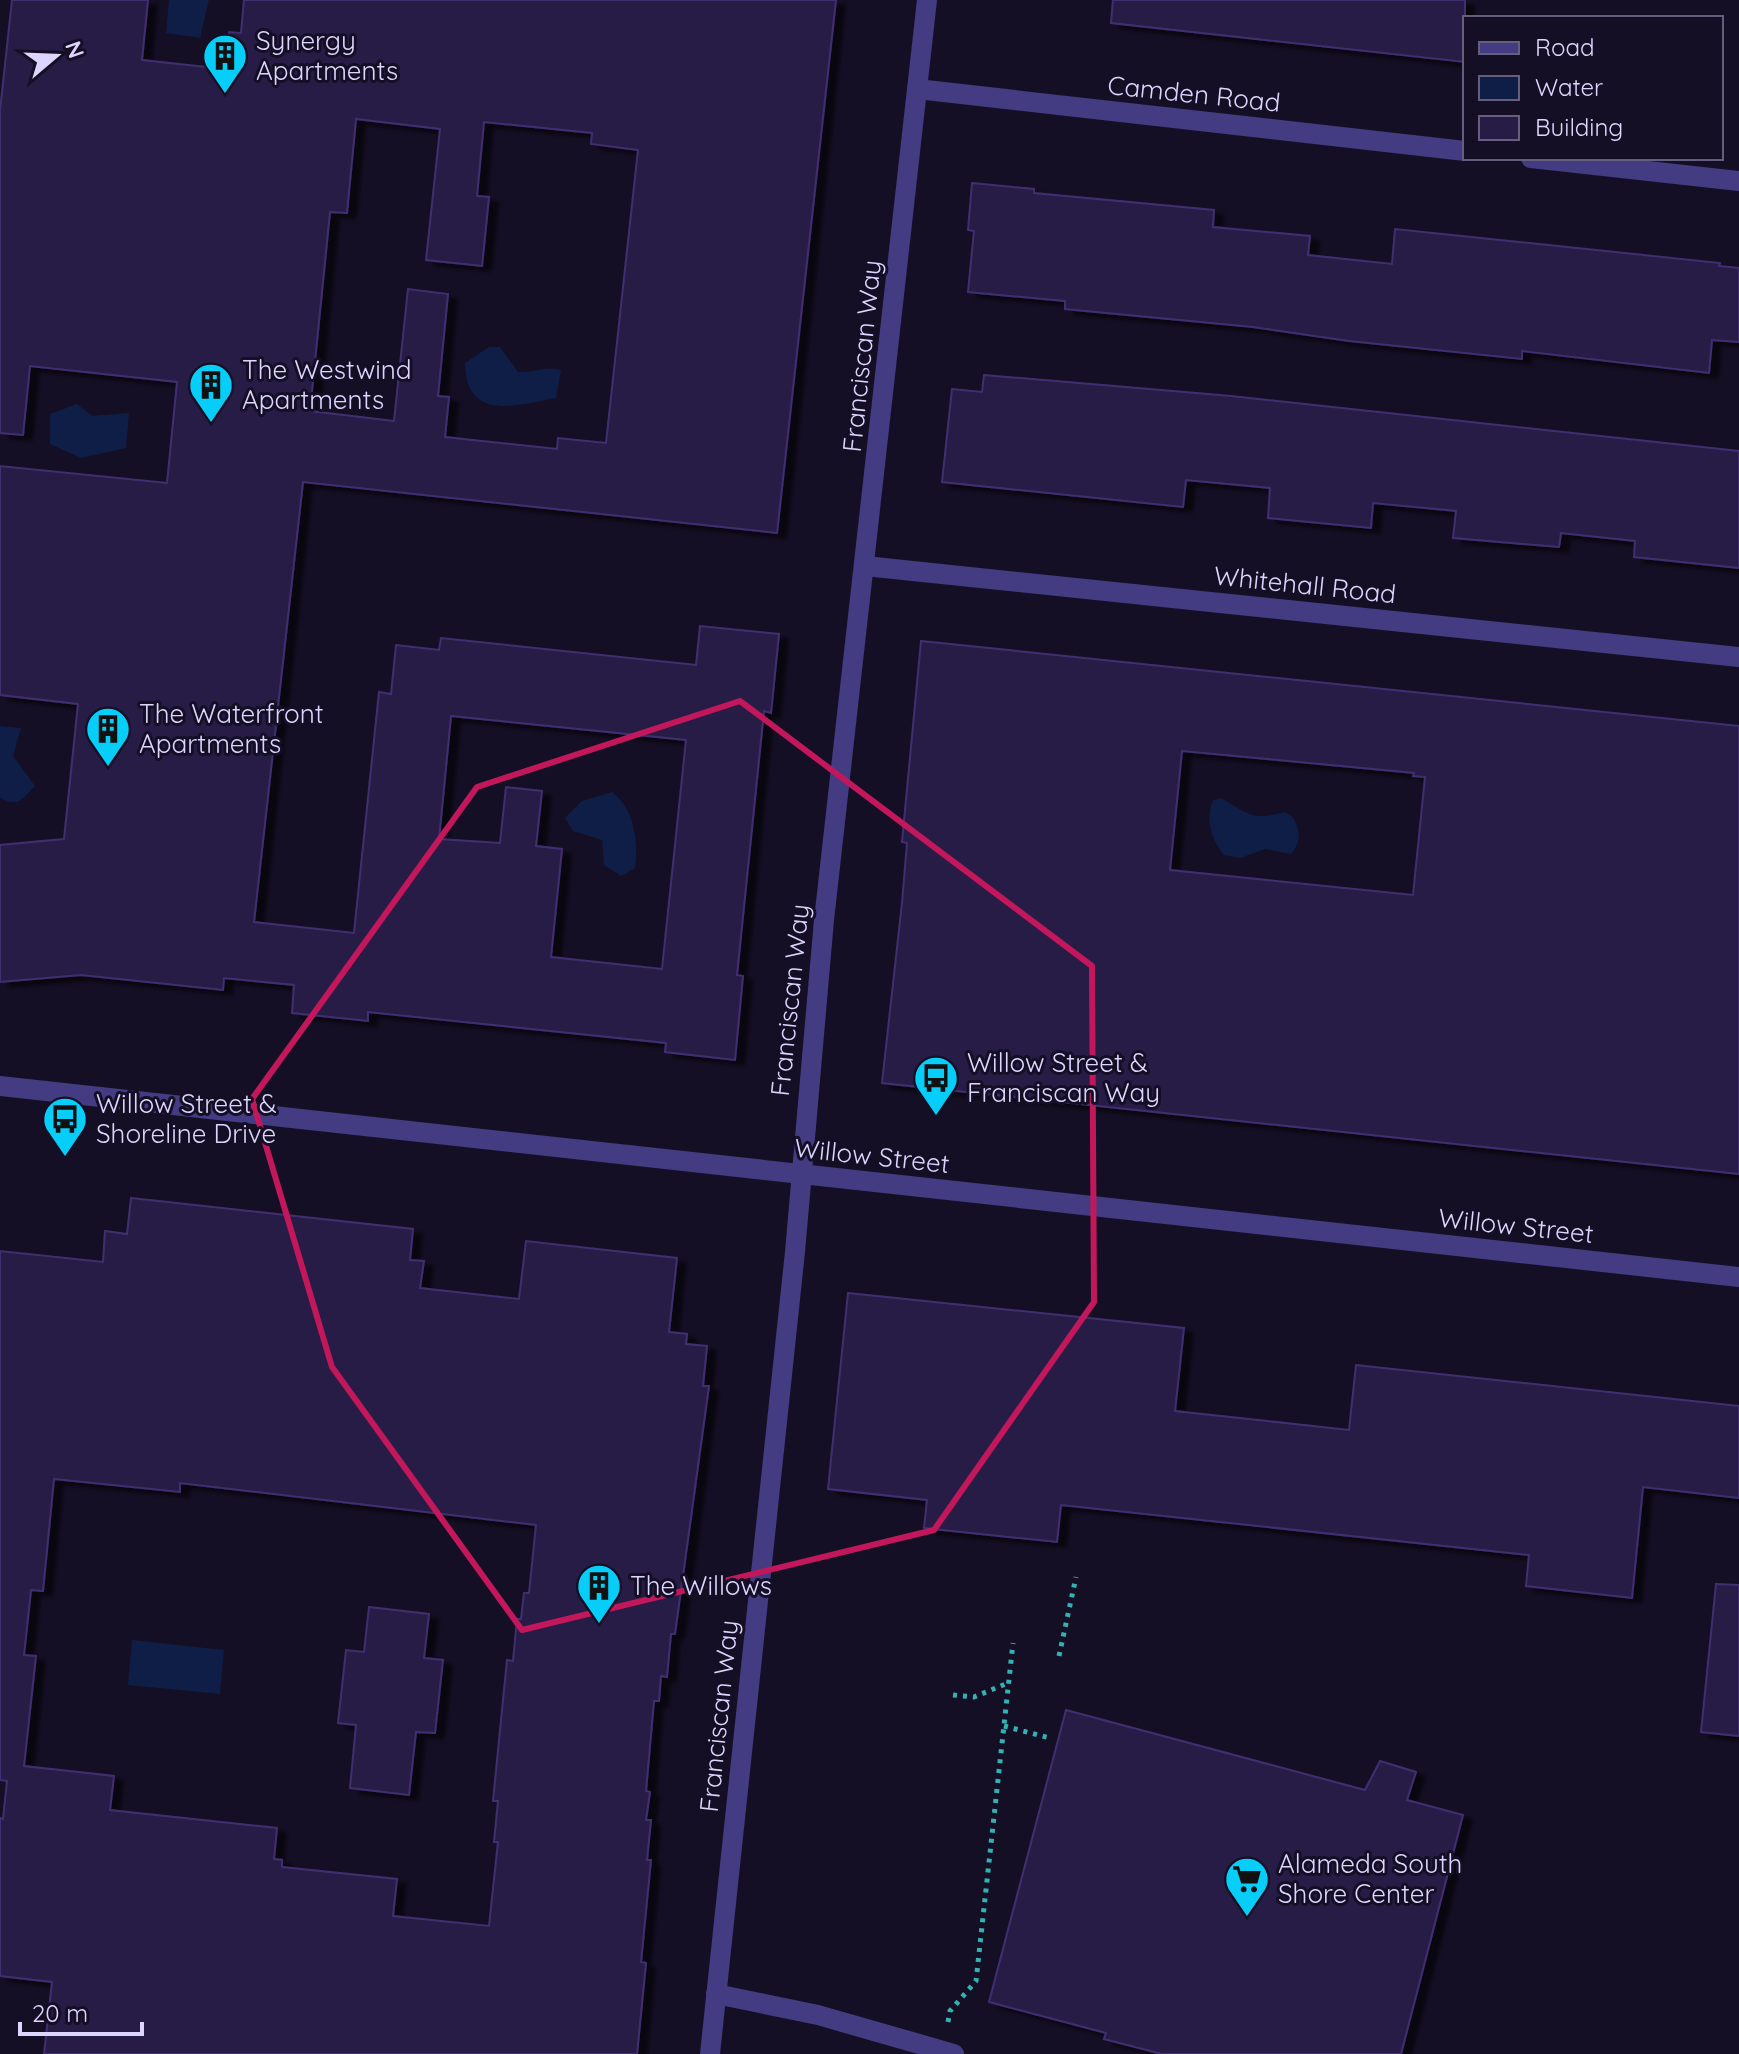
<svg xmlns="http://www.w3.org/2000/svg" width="1739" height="2054" font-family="Quicksand,sans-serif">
<defs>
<filter id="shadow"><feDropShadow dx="9" dy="5" stdDeviation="2" flood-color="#0009"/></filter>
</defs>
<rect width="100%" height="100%" fill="#150f25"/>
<g fill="#0e1e46">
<path d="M 169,0 L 209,0 L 200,38 L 166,33 Z"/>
<path d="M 489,347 L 500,347 L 518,372 C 536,373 540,366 561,370 L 556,398 C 518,405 466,423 465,363 Z"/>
<path d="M 77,404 L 92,416 L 129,413 L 126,448 L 81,458 L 50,444 L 50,414 Z"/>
<path d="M 0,726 L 21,728 L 13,756 L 35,786 C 22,800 18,807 0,798 Z"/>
<path d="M 612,792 C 634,808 639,843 635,868 L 621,876 L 604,865 L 602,840 L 573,831 L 565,818 L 582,801 Z"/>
<path d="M 1221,798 C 1249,814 1251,821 1285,812 L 1293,817 C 1300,831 1302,841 1291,854 L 1265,849 L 1240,858 L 1224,855 C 1211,839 1205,819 1213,800 Z"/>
<path d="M 132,1640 L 224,1650 L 220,1694 L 128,1685 Z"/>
</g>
<g fill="#271c45" stroke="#412f71" stroke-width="2" fill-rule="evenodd" filter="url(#shadow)">
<path d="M 12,0 L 148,0 L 142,60 L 225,69 L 229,32 L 241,33 L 244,0 L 836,0 L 777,533 L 303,482 L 254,922 L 354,933 L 379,692 L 391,694 L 396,645 L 439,650 L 441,638 L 696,665 L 700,626 L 779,634 L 771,713 L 764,711 L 737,975 L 743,976 L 735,1060 L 665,1052 L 666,1043 L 368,1012 L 368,1021 L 292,1013 L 294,985 L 224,978 L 223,990 L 81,975 L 0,982 L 0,845 L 64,839 L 78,704 L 0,695 L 0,466 L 167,483 L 177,382 L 30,366 L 23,435 L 0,433 L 0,111 ZM 356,119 L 440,129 L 426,260 L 482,266 L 489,197 L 477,196 L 484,122 L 592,133 L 591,144 L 638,150 L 606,443 L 558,438 L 557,449 L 445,437 L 449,397 L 438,396 L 448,294 L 408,289 L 394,421 L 310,411 L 330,212 L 347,213 ZM 451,716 L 686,740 L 662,969 L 551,957 L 562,849 L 536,846 L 542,791 L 506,787 L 500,843 L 439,839 Z"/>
<path d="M 1113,0 L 1465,0 L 1465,62 L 1111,23 Z"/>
<path d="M 972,183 L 1034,189 L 1034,193 L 1214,210 L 1213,227 L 1310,236 L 1308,255 L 1392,264 L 1395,229 L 1720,263 L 1719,266 L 1739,268 L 1739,342 L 1712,340 L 1709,373 L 1522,351 L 1522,359 L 1349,341 L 1253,327 L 1065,309 L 1065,301 L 968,292 L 974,231 L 968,230 Z"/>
<path d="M 984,375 L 1231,396 L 1739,451 L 1739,568 L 1634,557 L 1635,541 L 1561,533 L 1559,547 L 1453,538 L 1456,511 L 1373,503 L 1371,528 L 1268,518 L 1270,488 L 1186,480 L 1183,507 L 942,482 L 952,389 L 982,392 Z"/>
<path d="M 921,641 L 1739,726 L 1739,1174 L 882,1083 L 902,903 L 907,843 L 902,842 ZM 1182,751 L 1414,773 L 1413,776 L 1425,777 L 1413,895 L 1170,870 Z"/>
<path d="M 131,1198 L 413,1229 L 410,1260 L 424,1261 L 420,1288 L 519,1299 L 526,1241 L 677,1258 L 669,1332 L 687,1334 L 686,1344 L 707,1346 L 703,1386 L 709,1386 L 675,1634 L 671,1634 L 667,1677 L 661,1676 L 659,1701 L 654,1701 L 646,1791 L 650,1792 L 646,1820 L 651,1820 L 647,1860 L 651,1860 L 641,1962 L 646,1963 L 637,2054 L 44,2054 L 52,1982 L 0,1976 L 0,1818 L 3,1819 L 7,1781 L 0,1780 L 0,1251 L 103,1262 L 105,1231 L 127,1234 ZM 54,1479 L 180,1492 L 180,1483 L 536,1525 L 529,1593 L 524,1593 L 521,1619 L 517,1619 L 513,1661 L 507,1660 L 493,1801 L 498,1801 L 494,1842 L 498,1842 L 489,1926 L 393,1916 L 397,1879 L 282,1867 L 282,1860 L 274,1859 L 277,1828 L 110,1810 L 114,1776 L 24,1766 L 36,1656 L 24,1655 L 31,1590 L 43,1591 Z"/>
<path d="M 848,1293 L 1184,1328 L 1175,1411 L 1349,1430 L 1356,1365 L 1739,1406 L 1739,1498 L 1643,1487 L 1632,1598 L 1526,1586 L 1529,1555 L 1061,1505 L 1057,1542 L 924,1528 L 927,1500 L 828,1489 Z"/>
<path d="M 1716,1584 L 1739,1585 L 1739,1736 L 1701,1732 Z"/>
<path d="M 369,1607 L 429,1614 L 424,1658 L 443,1660 L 435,1733 L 416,1732 L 409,1795 L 350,1788 L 356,1725 L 338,1723 L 346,1650 L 364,1652 Z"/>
<path d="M 1066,1710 L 1365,1790 L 1380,1761 L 1416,1772 L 1407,1800 L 1463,1815 L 1401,2054 L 1162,2054 L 1104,2039 L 1106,2033 L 989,2002 Z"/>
</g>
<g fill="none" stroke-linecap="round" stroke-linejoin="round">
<g stroke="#33b2b4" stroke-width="5" stroke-dasharray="4 6" stroke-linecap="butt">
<path d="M 1059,1656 L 1076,1577"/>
<path d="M 953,1695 L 974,1697 L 1008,1683"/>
<path d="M 1004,1726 L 1050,1738"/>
<path d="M 948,2022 L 950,2011 L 976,1981 L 1013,1643"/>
</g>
<g stroke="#443c83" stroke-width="20">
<path d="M 917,89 L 1465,151"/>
<path d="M 1531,158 L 1739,181"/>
<path d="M 865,566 L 1739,657"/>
<path d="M 0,1086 L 1739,1277"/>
<path d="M 716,1994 L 818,2015 L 954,2054"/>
<path d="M 710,2054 L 795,1252 L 824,920 L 927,0"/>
</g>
</g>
<path fill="none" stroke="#c2185b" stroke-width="6" stroke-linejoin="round" d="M 740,701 L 1092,966 L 1094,1302 L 934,1530 L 522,1630 L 332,1367 L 252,1099 L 477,787 Z"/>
<defs>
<g id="building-pin" transform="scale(2.3)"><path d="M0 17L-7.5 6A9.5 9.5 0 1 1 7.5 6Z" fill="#07cef8" stroke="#150f25"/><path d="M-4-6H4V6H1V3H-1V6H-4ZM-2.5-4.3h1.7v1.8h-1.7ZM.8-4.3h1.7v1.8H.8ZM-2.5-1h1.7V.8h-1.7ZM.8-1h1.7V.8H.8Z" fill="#111"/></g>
<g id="bus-pin" transform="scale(2.3)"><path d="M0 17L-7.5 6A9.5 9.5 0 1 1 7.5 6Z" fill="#07cef8" stroke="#150f25"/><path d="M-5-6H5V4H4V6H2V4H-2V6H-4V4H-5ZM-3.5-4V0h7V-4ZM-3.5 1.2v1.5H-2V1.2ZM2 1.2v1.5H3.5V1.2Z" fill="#111"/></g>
<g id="supermarket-pin" transform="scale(2.3)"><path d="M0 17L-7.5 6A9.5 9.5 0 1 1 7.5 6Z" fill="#07cef8" stroke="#150f25"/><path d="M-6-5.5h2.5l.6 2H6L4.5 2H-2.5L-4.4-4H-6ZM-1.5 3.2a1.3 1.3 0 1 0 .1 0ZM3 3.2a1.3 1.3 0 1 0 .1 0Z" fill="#111"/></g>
</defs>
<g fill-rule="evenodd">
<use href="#building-pin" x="225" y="56"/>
<use href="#building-pin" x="211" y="385"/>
<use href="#building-pin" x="108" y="729"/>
<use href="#bus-pin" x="936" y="1078"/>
<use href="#bus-pin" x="65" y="1119"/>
<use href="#building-pin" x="599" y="1586"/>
<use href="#supermarket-pin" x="1247" y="1879"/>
</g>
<g text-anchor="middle" stroke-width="6" stroke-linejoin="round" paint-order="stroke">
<g font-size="26" fill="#dcd5fe" stroke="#150f25" text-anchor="start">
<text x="256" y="50">Synergy<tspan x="256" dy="30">Apartments</tspan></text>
<text x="242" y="379">The Westwind<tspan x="242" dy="30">Apartments</tspan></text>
<text x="139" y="723">The Waterfront<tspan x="139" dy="30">Apartments</tspan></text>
<text x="967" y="1072">Willow Street &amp;<tspan x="967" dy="30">Franciscan Way</tspan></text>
<text x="96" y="1113">Willow Street &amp;<tspan x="96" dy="30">Shoreline Drive</tspan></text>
<text x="630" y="1595">The Willows</text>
<text x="1278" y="1873">Alameda South<tspan x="1278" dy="30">Shore Center</tspan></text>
</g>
<g font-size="26" fill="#dcd5fe" stroke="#150f25">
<text transform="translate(1194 94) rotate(6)" y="9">Camden Road</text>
<text transform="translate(862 356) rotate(-84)" y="9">Franciscan Way</text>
<text transform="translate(1305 585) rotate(6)" y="9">Whitehall Road</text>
<text transform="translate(790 1000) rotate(-84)" y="9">Franciscan Way</text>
<text transform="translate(872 1156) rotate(6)" y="9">Willow Street</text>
<text transform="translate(1516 1226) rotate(6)" y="9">Willow Street</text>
<text transform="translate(719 1716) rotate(-84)" y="9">Franciscan Way</text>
</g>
</g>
<rect x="1463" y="16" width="260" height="144" fill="#150f25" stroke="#655e7c" stroke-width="2"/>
<rect x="1479" y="42" width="40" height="12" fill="#443c83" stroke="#655e7c" stroke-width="2"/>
<text x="1535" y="56" font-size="24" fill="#dcd5fe">Road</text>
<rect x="1479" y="76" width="40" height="24" fill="#0e1e46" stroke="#655e7c" stroke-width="2"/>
<text x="1535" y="96" font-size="24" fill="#dcd5fe">Water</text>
<rect x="1479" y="116" width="40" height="24" fill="#271c45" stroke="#655e7c" stroke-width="2"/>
<text x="1535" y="136" font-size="24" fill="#dcd5fe">Building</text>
<g transform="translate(56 56) rotate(71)" stroke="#150f25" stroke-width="6" paint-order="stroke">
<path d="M0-6L14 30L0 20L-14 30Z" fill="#dcd5fe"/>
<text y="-12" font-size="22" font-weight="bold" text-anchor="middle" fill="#dcd5fe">N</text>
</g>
<path d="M20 2022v12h122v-12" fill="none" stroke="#dcd5fe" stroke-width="4"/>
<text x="32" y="2022" font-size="24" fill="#dcd5fe" stroke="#150f25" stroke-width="6" paint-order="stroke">20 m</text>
</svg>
